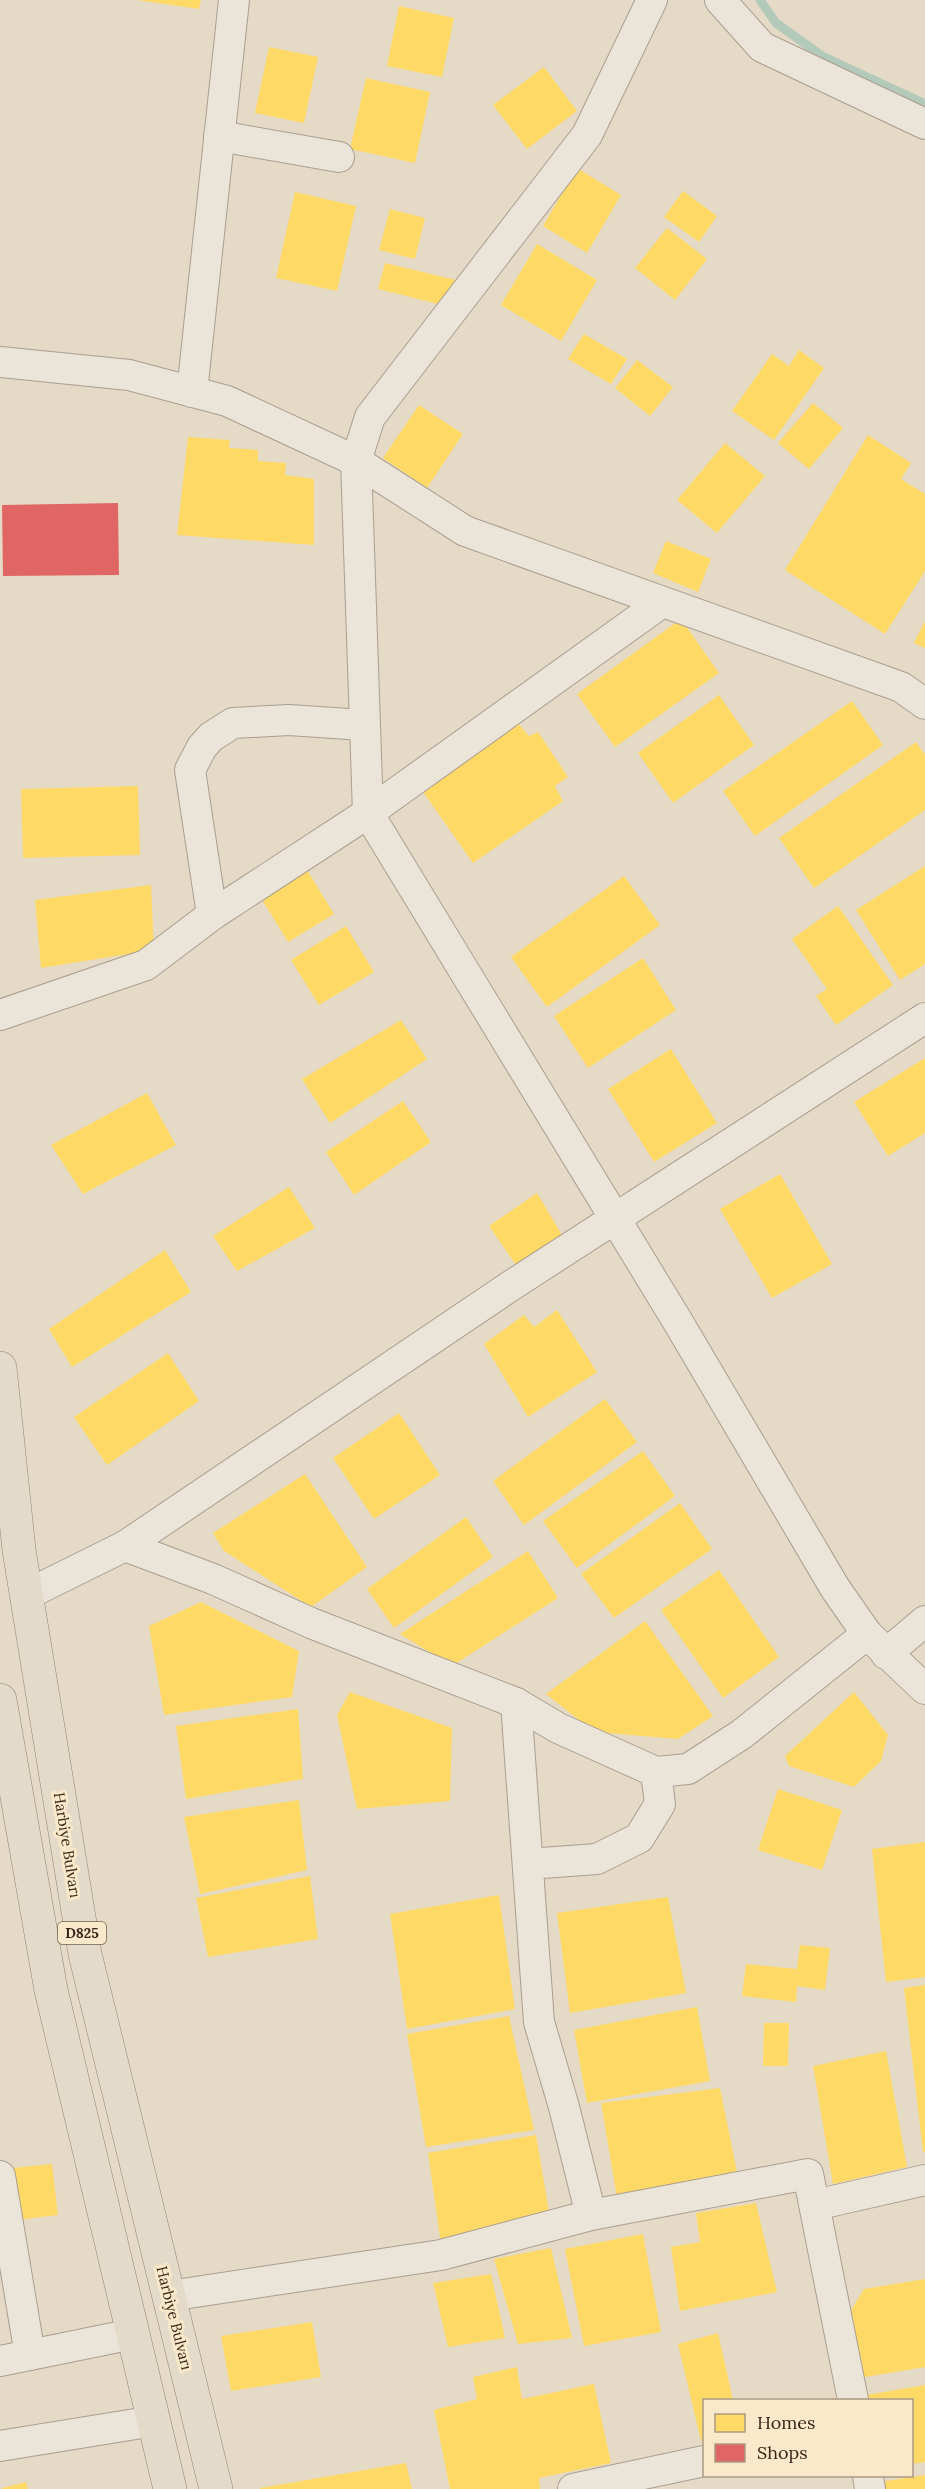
<svg xmlns="http://www.w3.org/2000/svg" width="925" height="2489" font-family="Lora,serif">
<rect width="100%" height="100%" fill="#e5dac6"/>
<g fill="#ffd966">
<path d="M 137,0 L 201,0 L 199,9 Z"/>
<path d="M 399,6 L 454,18 L 442,77 L 387,66 Z"/>
<path d="M 269,47 L 318,57 L 304,123 L 255,113 Z"/>
<path d="M 544,67 L 577,111 L 527,149 L 493,105 Z"/>
<path d="M 366,78 L 430,92 L 415,163 L 350,149 Z"/>
<path d="M 577,168 L 621,195 L 587,253 L 543,226 Z"/>
<path d="M 683,191 L 717,216 L 699,242 L 664,217 Z"/>
<path d="M 295,192 L 356,206 L 337,291 L 276,278 Z"/>
<path d="M 390,209 L 425,218 L 415,259 L 379,250 Z"/>
<path d="M 667,228 L 707,259 L 675,300 L 635,268 Z"/>
<path d="M 537,244 L 597,280 L 561,341 L 501,305 Z"/>
<path d="M 385,263 L 456,280 L 450,307 L 378,289 Z"/>
<path d="M 584,334 L 627,359 L 611,384 L 568,359 Z"/>
<path d="M 799,350 L 824,368 L 774,440 L 732,411 L 772,354 L 789,366 Z"/>
<path d="M 637,360 L 673,387 L 650,416 L 615,388 Z"/>
<path d="M 813,403 L 843,428 L 809,469 L 778,443 Z"/>
<path d="M 419,405 L 463,434 L 427,488 L 383,458 Z"/>
<path d="M 868,435 L 911,463 L 901,479 L 925,494 L 925,571 L 885,634 L 785,570 Z"/>
<path d="M 188,437 L 230,440 L 229,448 L 258,450 L 258,461 L 286,463 L 285,475 L 314,479 L 314,545 L 177,535 Z"/>
<path d="M 725,443 L 765,476 L 717,533 L 677,500 Z"/>
<path d="M 666,541 L 711,559 L 698,592 L 653,573 Z"/>
<path d="M 681,619 L 719,673 L 615,747 L 577,694 Z"/>
<path d="M 925,621 L 925,648 L 914,643 Z"/>
<path d="M 719,695 L 754,745 L 673,803 L 638,753 Z"/>
<path d="M 852,701 L 883,745 L 755,836 L 723,791 Z"/>
<path d="M 517,722 L 529,736 L 538,732 L 568,777 L 555,786 L 563,801 L 473,863 L 421,789 Z"/>
<path d="M 916,742 L 925,755 L 925,810 L 814,888 L 779,838 Z"/>
<path d="M 138,786 L 140,855 L 23,858 L 21,789 Z"/>
<path d="M 925,866 L 925,964 L 900,980 L 856,910 Z"/>
<path d="M 307,870 L 334,914 L 288,942 L 261,898 Z"/>
<path d="M 624,876 L 660,925 L 547,1007 L 511,957 Z"/>
<path d="M 151,885 L 154,950 L 41,968 L 35,900 Z"/>
<path d="M 838,906 L 893,985 L 836,1025 L 816,996 L 827,989 L 792,939 Z"/>
<path d="M 346,926 L 374,972 L 319,1005 L 291,960 Z"/>
<path d="M 643,958 L 676,1010 L 588,1068 L 554,1016 Z"/>
<path d="M 401,1020 L 427,1059 L 330,1123 L 302,1079 Z"/>
<path d="M 671,1049 L 717,1123 L 654,1162 L 608,1089 Z"/>
<path d="M 925,1058 L 925,1133 L 888,1156 L 854,1102 Z"/>
<path d="M 147,1093 L 176,1145 L 83,1194 L 51,1145 Z"/>
<path d="M 403,1101 L 431,1142 L 354,1195 L 326,1152 Z"/>
<path d="M 780,1174 L 832,1264 L 772,1298 L 720,1209 Z"/>
<path d="M 289,1187 L 315,1228 L 237,1271 L 213,1236 Z"/>
<path d="M 537,1193 L 562,1235 L 516,1265 L 489,1226 Z"/>
<path d="M 165,1250 L 191,1292 L 72,1367 L 49,1329 Z"/>
<path d="M 557,1310 L 597,1372 L 528,1417 L 484,1344 L 524,1315 L 534,1327 Z"/>
<path d="M 168,1353 L 199,1401 L 107,1465 L 74,1417 Z"/>
<path d="M 605,1399 L 637,1442 L 524,1525 L 493,1481 Z"/>
<path d="M 399,1413 L 440,1475 L 374,1519 L 333,1458 Z"/>
<path d="M 643,1451 L 675,1496 L 577,1568 L 543,1521 Z"/>
<path d="M 305,1474 L 367,1567 L 311,1607 L 224,1551 L 213,1533 Z"/>
<path d="M 680,1503 L 712,1549 L 614,1618 L 581,1574 Z"/>
<path d="M 466,1517 L 493,1557 L 394,1628 L 367,1589 Z"/>
<path d="M 528,1551 L 558,1598 L 452,1666 L 400,1634 Z"/>
<path d="M 719,1570 L 779,1657 L 723,1698 L 661,1610 Z"/>
<path d="M 201,1602 L 299,1651 L 292,1697 L 164,1715 L 149,1626 Z"/>
<path d="M 645,1621 L 713,1716 L 678,1739 L 594,1732 L 546,1694 Z"/>
<path d="M 350,1692 L 452,1728 L 450,1801 L 357,1809 L 337,1715 Z"/>
<path d="M 854,1692 L 888,1735 L 881,1761 L 854,1787 L 789,1766 L 785,1756 Z"/>
<path d="M 298,1709 L 303,1779 L 186,1799 L 176,1726 Z"/>
<path d="M 778,1789 L 842,1810 L 822,1870 L 758,1850 Z"/>
<path d="M 299,1800 L 307,1870 L 200,1894 L 184,1817 Z"/>
<path d="M 925,1842 L 925,1977 L 886,1982 L 872,1849 Z"/>
<path d="M 310,1876 L 318,1939 L 208,1957 L 196,1898 Z"/>
<path d="M 499,1895 L 515,2009 L 407,2029 L 390,1914 Z"/>
<path d="M 668,1897 L 686,1993 L 570,2013 L 557,1913 Z"/>
<path d="M 800,1945 L 830,1948 L 825,1990 L 797,1986 L 796,2002 L 742,1996 L 746,1964 L 797,1969 Z"/>
<path d="M 925,1985 L 925,2152 L 923,2152 L 904,1988 Z"/>
<path d="M 697,2007 L 710,2081 L 587,2103 L 574,2030 Z"/>
<path d="M 509,2016 L 534,2130 L 426,2147 L 407,2034 Z"/>
<path d="M 764,2023 L 789,2023 L 788,2066 L 763,2066 Z"/>
<path d="M 886,2051 L 907,2167 L 833,2184 L 813,2066 Z"/>
<path d="M 720,2088 L 739,2182 L 618,2204 L 601,2103 Z"/>
<path d="M 536,2135 L 551,2223 L 441,2244 L 428,2153 Z"/>
<path d="M 52,2164 L 58,2215 L 18,2220 L 12,2168 Z"/>
<path d="M 756,2203 L 777,2292 L 680,2311 L 671,2247 L 700,2242 L 696,2213 Z"/>
<path d="M 643,2234 L 661,2332 L 584,2346 L 565,2249 Z"/>
<path d="M 551,2248 L 572,2338 L 518,2344 L 494,2259 Z"/>
<path d="M 491,2274 L 505,2338 L 448,2347 L 433,2283 Z"/>
<path d="M 925,2279 L 925,2367 L 859,2378 L 850,2312 L 864,2289 Z"/>
<path d="M 312,2322 L 321,2377 L 231,2391 L 221,2336 Z"/>
<path d="M 718,2333 L 733,2400 L 704,2400 L 704,2440 L 701,2441 L 678,2344 Z"/>
<path d="M 517,2367 L 522,2399 L 594,2384 L 611,2463 L 539,2478 L 540,2489 L 450,2489 L 434,2410 L 477,2399 L 473,2377 Z"/>
<path d="M 925,2385 L 925,2462 L 912,2464 L 912,2400 L 856,2400 L 855,2397 Z"/>
<path d="M 406,2463 L 412,2489 L 260,2489 L 260,2488 Z"/>
<path d="M 925,2475 L 925,2489 L 874,2489 L 873,2483 Z"/>
<path d="M 26,2482 L 28,2489 L 2,2489 L 2,2488 Z"/>
</g>
<path fill="#e06666" d="M 118,503 L 119,575 L 3,576 L 2,505 Z"/>
<g fill="none" stroke-linecap="round" stroke-linejoin="round">
<path stroke="#b3c9ba" stroke-width="9" d="M 760,0 L 776,23 L 822,56 L 925,104"/>
<g stroke="#a99e90" stroke-width="32">
<g id="minor">
<path d="M 652,0 L 587,135 L 370,417 L 356,461 L 368,813 L 678,1322 L 835,1588 L 867,1634 L 925,1689"/>
<path d="M 720,0 L 762,47 L 925,124"/>
<path d="M 219,136 L 339,157"/>
<path d="M 0,362 L 129,375 L 227,401 L 356,461 L 465,531 L 901,687 L 925,704"/>
<path d="M 192,392 L 234,0"/>
<path d="M 212,915 L 190,770 L 202,747 L 211,737 L 233,723 L 289,720 L 363,725"/>
<path d="M 0,1015 L 146,965 L 212,915 L 368,813 L 661,603"/>
<path d="M 125,1546 L 512,1285 L 925,1018"/>
<path d="M 26,1595 L 125,1546 L 213,1579 L 311,1623 L 516,1703 L 558,1728 L 656,1772 L 688,1769 L 742,1734 L 867,1634"/>
<path d="M 886,1654 L 925,1621"/>
<path d="M 516,1703 L 539,2022 L 564,2107 L 591,2215"/>
<path d="M 528,1864 L 597,1859 L 639,1838 L 660,1804 L 656,1772"/>
<path d="M 0,2176 L 30,2355"/>
<path d="M 815,2205 L 925,2180"/>
<path d="M 169,2296 L 441,2255 L 591,2215 L 808,2174 L 853,2400"/>
<path d="M 0,2361 L 133,2334"/>
<path d="M 0,2446 L 154,2421"/>
<path d="M 868,2476 L 870,2489"/>
<path d="M 573,2489 L 704,2461"/>
</g>
</g>
<g stroke="#8e8477" stroke-width="34">
<g id="major">
<path d="M 0,1368 L 19,1550 L 85,1954 L 216,2489"/>
<path d="M 0,1700 L 51,1990 L 170,2489"/>
</g>
</g>
<use href="#minor" stroke="#ebe4d9" stroke-width="30"/>
<use href="#major" stroke="#e4dac9" stroke-width="33"/>
</g>
<g text-anchor="middle" stroke-width="6" stroke-linejoin="round" paint-order="stroke">
<rect fill="#f9e8c9" stroke="#71604e" stroke-width="1.5" x="58" y="1922" width="48" height="22" rx="4.5"/>
<g font-size="14" font-weight="bold" fill="#372619">
<text x="82" y="1938">D825</text>
</g>
<g font-size="15" fill="#372619" stroke="#f9e8c9">
<text transform="translate(67 1845) rotate(81)" y="5">Harbiye Bulvarı</text>
<text transform="translate(174 2318) rotate(76)" y="5">Harbiye Bulvarı</text>
</g>
</g>
<rect x="703" y="2399" width="210" height="78" fill="#f9e8c9" stroke="#ab9a83" stroke-width="1.5"/>
<rect x="715" y="2414" width="30" height="18" fill="#ffd966" stroke="#ab9a83" stroke-width="1.5"/>
<text x="757" y="2429" font-size="18" fill="#372619">Homes</text>
<rect x="715" y="2444" width="30" height="18" fill="#e06666" stroke="#ab9a83" stroke-width="1.5"/>
<text x="757" y="2459" font-size="18" fill="#372619">Shops</text>
</svg>
